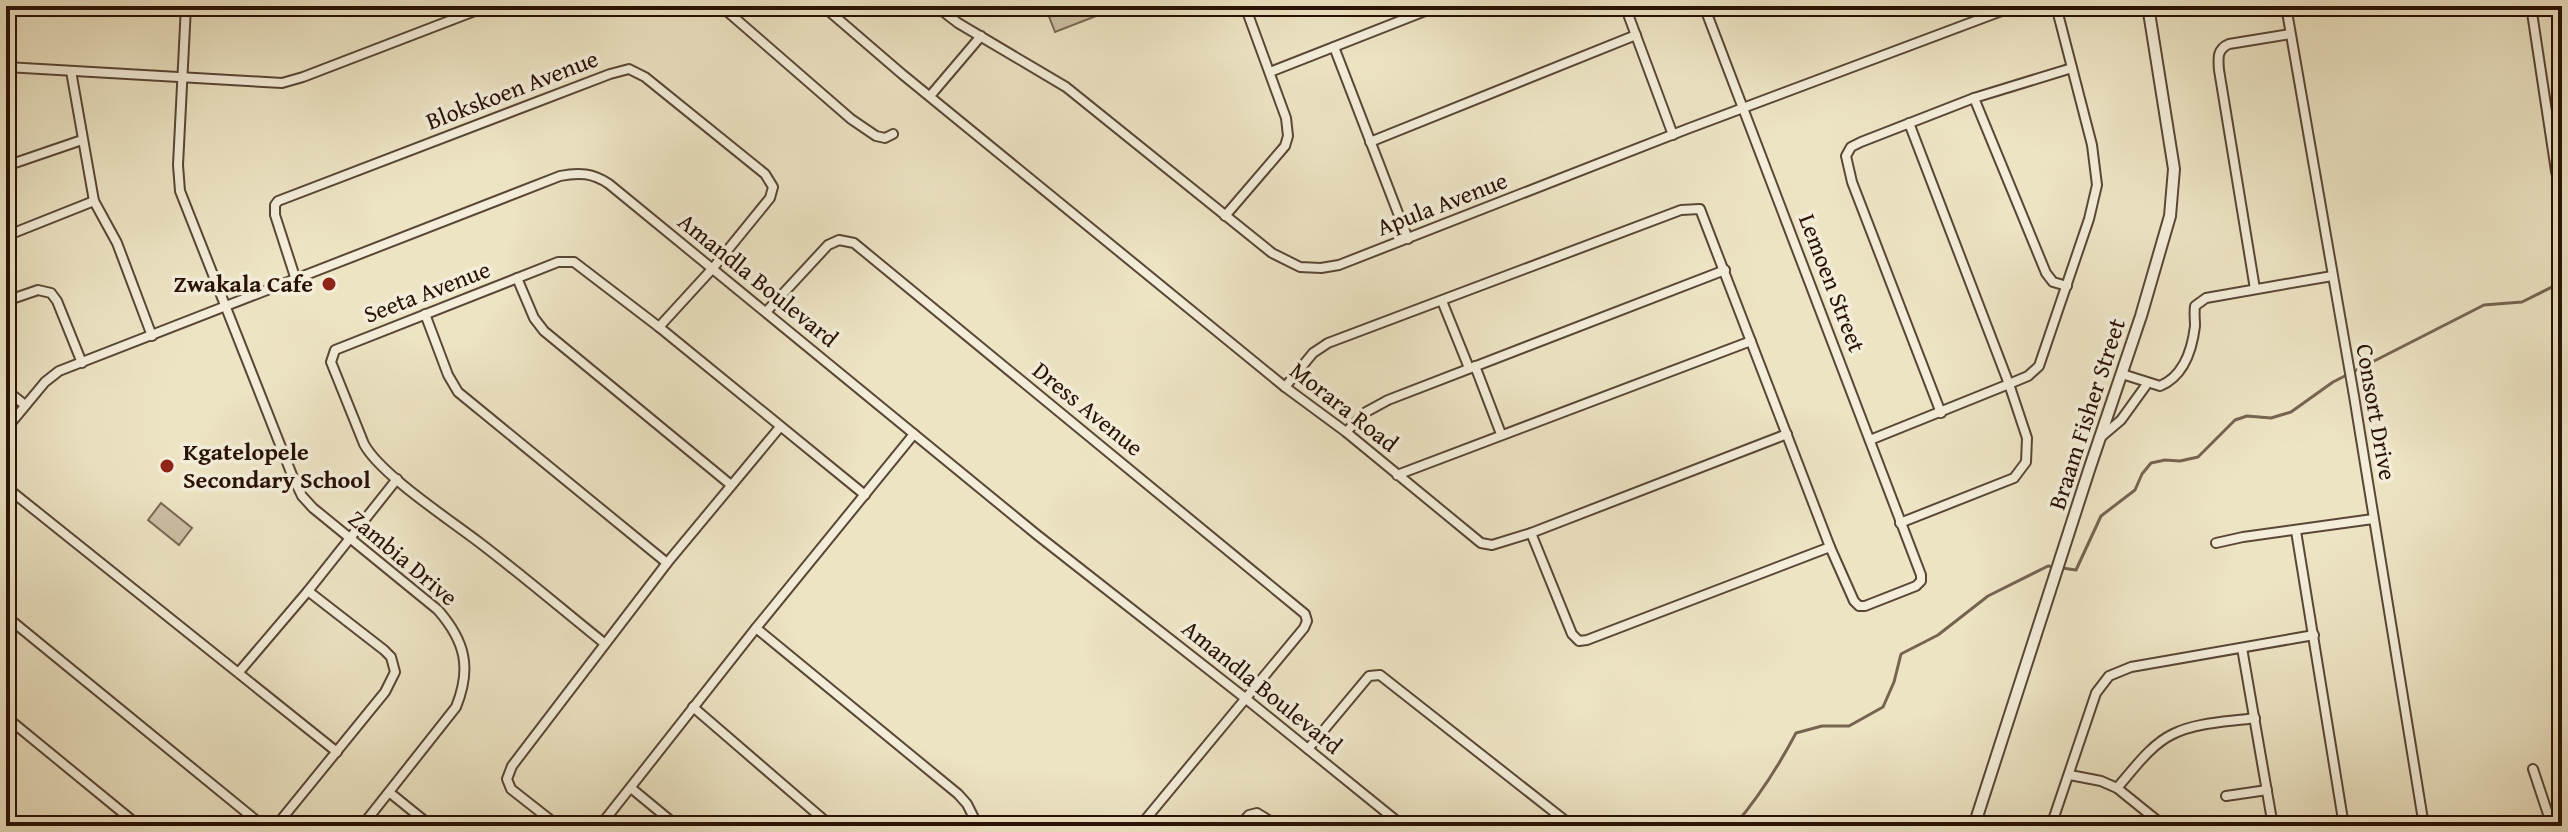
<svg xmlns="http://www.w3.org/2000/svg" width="2568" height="832" font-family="'Gentium Book Plus',serif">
<rect width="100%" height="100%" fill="#ede4c4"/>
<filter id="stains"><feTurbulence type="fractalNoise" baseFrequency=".0025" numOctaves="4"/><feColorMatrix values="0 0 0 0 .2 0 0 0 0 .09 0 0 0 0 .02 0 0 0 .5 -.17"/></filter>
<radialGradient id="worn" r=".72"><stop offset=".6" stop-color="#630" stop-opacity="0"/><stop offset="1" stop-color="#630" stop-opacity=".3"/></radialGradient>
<g fill="#ccc0a4" stroke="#7a6854" stroke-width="2">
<path d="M 1045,6 L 1122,6 L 1055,32 Z"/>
<path d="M 161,503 L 192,528 L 179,545 L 148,520 Z"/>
</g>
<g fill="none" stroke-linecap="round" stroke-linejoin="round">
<g stroke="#766451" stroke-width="3">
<path d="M 2062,568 L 2076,570 L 2101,516 L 2135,490 L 2142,474 L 2151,463 L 2165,460 L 2180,461 L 2198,457 L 2235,420 L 2247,416 L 2271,418 L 2291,412 L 2333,382 L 2484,305 L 2522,302 L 2562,282"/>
<path d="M 1734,826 C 1759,797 1778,767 1796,733 L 1822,726 L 1849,726 L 1883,707 L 1894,682 L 1901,654 L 1938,635 L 1988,596 L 2048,566 L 2054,567"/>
</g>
<g stroke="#594635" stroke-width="12">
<g id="minor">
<path d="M 186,6 L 178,165 L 180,191 L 292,475 L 302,496 L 313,508 L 438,610 C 465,641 472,668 456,707 L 362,826"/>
<path d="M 721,6 L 851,119 L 876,136 L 885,138 L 893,134"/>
<path d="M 823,6 L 902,74 L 1285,387 L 1346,432 L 1481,543 L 1492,545 L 1531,533 L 1787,434"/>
<path d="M 936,6 L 958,23 L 1066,87 L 1272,253 L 1300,267 L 1321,268 L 1339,265 L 1687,129 L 2015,6"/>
<path d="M 1625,6 L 1673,135"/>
<path d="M 2286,6 L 2354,396 L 2424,826"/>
<path d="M 2531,6 L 2556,171 L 2562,196"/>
<path d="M 1706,11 L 1719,6"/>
<path d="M 1334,47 L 1408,239"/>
<path d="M 6,67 L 282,83 L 303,77 L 488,6"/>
<path d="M 71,71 L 94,201 L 117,243 L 152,336"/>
<path d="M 1270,72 L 1438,6"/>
<path d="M 930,96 L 981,36"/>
<path d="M 1974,98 L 2046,273 L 2053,282 L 2067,286"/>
<path d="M 2550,130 L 2562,128"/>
<path d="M 1370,142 L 1636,35"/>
<path d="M 6,166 L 82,140"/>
<path d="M 1225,216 L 1285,146 L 1288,136 L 1286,118 L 1245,6"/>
<path d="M 6,236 L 94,201"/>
<path d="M 517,278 L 534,318 L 544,331 L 731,485"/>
<path d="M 296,280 L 275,215 L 275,205 L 278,201 L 610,74 L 629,69 L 645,77 L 765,174 L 773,187 L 770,198 L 713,268 L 659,327"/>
<path d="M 2255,289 L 2219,70 C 2218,58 2217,49 2229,44 L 2290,34"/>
<path d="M 6,301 L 38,290 L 51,293 L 57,301 L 82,363"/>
<path d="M 1442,301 L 1469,368"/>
<path d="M 766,312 L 828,245 L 839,240 L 854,243 L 1305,614 L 1307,621 L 1304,628 L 1140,826"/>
<path d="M 425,314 L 448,375 L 458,392 L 667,563"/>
<path d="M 1475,366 L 1501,434"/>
<path d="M 2122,374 L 2160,386 C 2184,376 2192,351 2195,326 C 2195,319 2194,313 2195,306 L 2206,298 L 2332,276"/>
<path d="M 1285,387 L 1313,353 L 1328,343 L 1681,210 L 1700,209 L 1830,547 L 1854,601 L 1859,606 L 1865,606 L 1916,586 L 1921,581 L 1921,575 L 1704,6"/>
<path d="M 6,390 L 25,405"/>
<path d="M 1941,413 L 1852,182 L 1846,156 L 1851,147 L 1861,142 L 1974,98 L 2072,68"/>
<path d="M 6,429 L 45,382 L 59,371 L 560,176 C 579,172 593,173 609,184 L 1036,534 L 1245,698 L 1403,826"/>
<path d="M 1346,432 L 1366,412 L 1388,400 L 1725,270"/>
<path d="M 2101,437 L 2121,420 L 2147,384"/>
<path d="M 1870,440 L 2009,384 L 2028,376 L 2039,366 L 2089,219 L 2097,185 L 2092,145 L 2056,6"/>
<path d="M 1397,475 L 1751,341"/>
<path d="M 6,487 L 337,752"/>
<path d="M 1900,523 L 2014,478 L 2026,462 L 2027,438 L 2009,384 L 1909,123"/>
<path d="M 2296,531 L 2344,826"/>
<path d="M 1531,533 L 1572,634 L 1579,641 L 1587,640 L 1830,547"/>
<path d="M 2216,543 L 2243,537 L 2373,519"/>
<path d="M 6,616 L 263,826"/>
<path d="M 756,628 L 958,794 L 967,804 L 978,826"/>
<path d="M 604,643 C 563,610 522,575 480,543 C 450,520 380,474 364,444 L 331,362 L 335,350 L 558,262 L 574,262 L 659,327 L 865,495"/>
<path d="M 2242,648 L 2273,826"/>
<path d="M 239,672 L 308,591 L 397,479"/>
<path d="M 693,707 L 831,826"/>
<path d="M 6,717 L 139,826"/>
<path d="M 1308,749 L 1369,676 L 1380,675 L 1572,826"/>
<path d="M 2533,769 L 2552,826"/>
<path d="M 2070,775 L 2101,781 L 2117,788 L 2164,826"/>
<path d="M 631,788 L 677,826"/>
<path d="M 2117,788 C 2133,770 2150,745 2173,734 C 2197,722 2228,722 2255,718"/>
<path d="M 389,792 L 431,826"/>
<path d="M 2226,796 L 2267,790"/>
<path d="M 276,826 L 385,692 L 395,672 L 391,657 L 384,650 L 308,591"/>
<path d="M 558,826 L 511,789 L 507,779 L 512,766 L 667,563 L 780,427"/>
<path d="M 600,826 L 756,628 L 914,434"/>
<path d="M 1239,826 L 1249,815 L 1257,813 L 1278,826"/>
<path d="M 2051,826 L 2096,693 L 2109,676 L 2131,667 L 2314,635"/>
</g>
</g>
<g stroke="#594635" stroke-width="14">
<path id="tertiary" d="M 1974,826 L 2089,470 L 2141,316 L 2170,216 L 2174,169 L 2148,6"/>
</g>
<use href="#minor" stroke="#f3edd9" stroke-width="8"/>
<use href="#tertiary" stroke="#f3edd9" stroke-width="10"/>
</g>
<g fill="#8f2418" stroke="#f3edd9" stroke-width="3">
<circle cx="329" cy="284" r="8"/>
<circle cx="167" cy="466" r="8"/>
</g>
<g text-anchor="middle" stroke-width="7" stroke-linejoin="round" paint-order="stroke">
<g font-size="24" fill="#281105" stroke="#f3edd9">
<text transform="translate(512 90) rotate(-21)" y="8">Blokskoen Avenue</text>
<text transform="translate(1442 204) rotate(-21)" y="8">Apula Avenue</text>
<text transform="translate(758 280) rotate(39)" y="8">Amandla Boulevard</text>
<text transform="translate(1832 283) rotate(69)" y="8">Lemoen Street</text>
<text transform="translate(427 292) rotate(-21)" y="8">Seeta Avenue</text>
<text transform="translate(1344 407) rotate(38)" y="8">Morara Road</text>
<text transform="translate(1088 409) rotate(39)" y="8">Dress Avenue</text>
<text transform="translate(2376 412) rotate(80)" y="8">Consort Drive</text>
<text transform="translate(2087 414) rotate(-72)" y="8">Braam Fisher Street</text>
<text transform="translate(403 558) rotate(40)" y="8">Zambia Drive</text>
<text transform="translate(1262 687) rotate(39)" y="8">Amandla Boulevard</text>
</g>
<g font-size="24" font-weight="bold" fill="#281105" stroke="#f3edd9" text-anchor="end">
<text x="313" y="292">Zwakala Cafe</text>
<text x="183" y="460" text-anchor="start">Kgatelopele<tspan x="183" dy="28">Secondary School</tspan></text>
</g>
</g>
<rect width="2568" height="832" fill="none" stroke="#ede4c4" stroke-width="32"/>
<rect x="8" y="8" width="2552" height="816" fill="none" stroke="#281105" stroke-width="4"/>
<rect x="16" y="16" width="2536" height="800" fill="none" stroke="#281105" stroke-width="2"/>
<rect width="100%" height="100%" filter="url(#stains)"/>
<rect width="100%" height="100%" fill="url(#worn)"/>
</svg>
